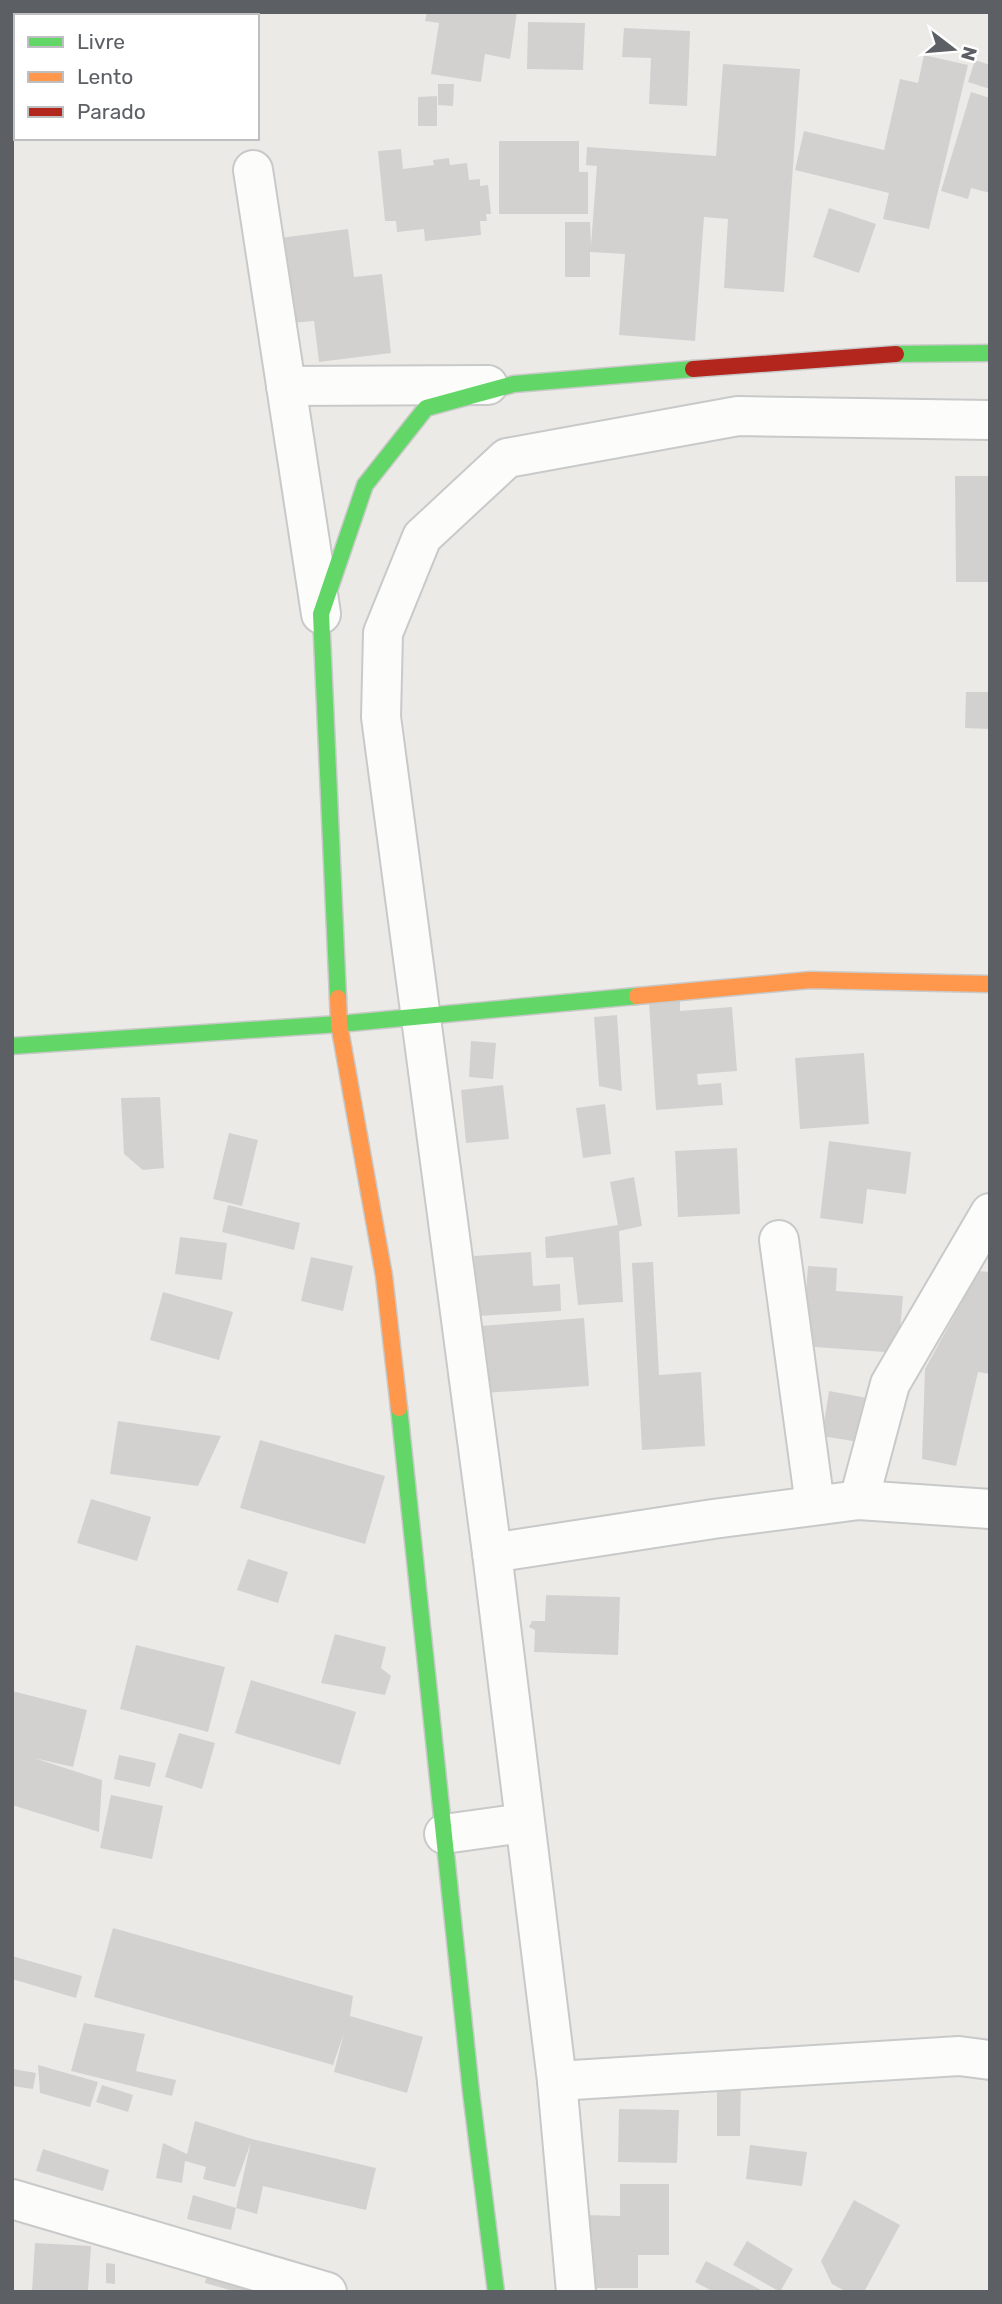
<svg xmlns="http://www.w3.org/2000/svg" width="1002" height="2304" font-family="Rubik,sans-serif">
<rect width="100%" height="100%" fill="#eceae7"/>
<g fill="#d3d1d0">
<path d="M 427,12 L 517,12 L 510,59 L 485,54 L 481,82 L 431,74 L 439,23 L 425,21 Z"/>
<path d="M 528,22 L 585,23 L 583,70 L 527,69 Z"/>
<path d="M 624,28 L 690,31 L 687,106 L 649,104 L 651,58 L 622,57 Z"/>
<path d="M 924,55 L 968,65 L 929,229 L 883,219 L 889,193 L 795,170 L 804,131 L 884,150 L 900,79 L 918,83 Z"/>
<path d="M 975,60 L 990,65 L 990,89 L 968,82 Z"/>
<path d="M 723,64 L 800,69 L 784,292 L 724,288 L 728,219 L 704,217 L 695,341 L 619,335 L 625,254 L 590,252 L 590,277 L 565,277 L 565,222 L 590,222 L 591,245 L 597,166 L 586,165 L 587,147 L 716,156 Z"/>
<path d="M 438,84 L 454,84 L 453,106 L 438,105 Z"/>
<path d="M 971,92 L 990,98 L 990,193 L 971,188 L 968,199 L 941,191 Z"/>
<path d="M 437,96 L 437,126 L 418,126 L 418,97 Z"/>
<path d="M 499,141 L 579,141 L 579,172 L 588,172 L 588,214 L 499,214 Z"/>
<path d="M 401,149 L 403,169 L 434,165 L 433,160 L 449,158 L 450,165 L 467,163 L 469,180 L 480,179 L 480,186 L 488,185 L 491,214 L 486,214 L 487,221 L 480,221 L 481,235 L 425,241 L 424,229 L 397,232 L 396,221 L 385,221 L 378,151 Z"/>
<path d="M 829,208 L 876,224 L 859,273 L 813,257 Z"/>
<path d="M 348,229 L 354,277 L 382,274 L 391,353 L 319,362 L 314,321 L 291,323 L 280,238 Z"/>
<path d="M 955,476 L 990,476 L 990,582 L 956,582 Z"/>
<path d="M 966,692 L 990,692 L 990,729 L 965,728 Z"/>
<path d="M 680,1001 L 680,1011 L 732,1007 L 737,1071 L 697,1074 L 698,1085 L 721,1083 L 723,1105 L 656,1110 L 649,1003 Z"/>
<path d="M 617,1015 L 622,1091 L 599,1086 L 594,1017 Z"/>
<path d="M 471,1041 L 496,1043 L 493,1079 L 469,1077 Z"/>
<path d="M 864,1053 L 869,1124 L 800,1129 L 795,1058 Z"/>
<path d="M 503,1085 L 509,1139 L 466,1143 L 461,1090 Z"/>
<path d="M 160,1097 L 164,1168 L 143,1170 L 124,1154 L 121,1098 Z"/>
<path d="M 605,1104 L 611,1154 L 583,1158 L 576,1108 Z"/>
<path d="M 229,1133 L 258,1140 L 242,1206 L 213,1199 Z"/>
<path d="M 829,1141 L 911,1152 L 906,1194 L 867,1189 L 863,1224 L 820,1218 Z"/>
<path d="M 737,1148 L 740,1214 L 678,1217 L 675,1151 Z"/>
<path d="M 634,1177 L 642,1226 L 619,1231 L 623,1302 L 578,1305 L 573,1257 L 546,1258 L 545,1237 L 618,1225 L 610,1182 Z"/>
<path d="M 228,1205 L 300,1223 L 294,1250 L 222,1232 Z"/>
<path d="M 180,1237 L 227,1243 L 222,1280 L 175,1274 Z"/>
<path d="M 531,1252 L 533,1286 L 560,1284 L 561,1311 L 478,1316 L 474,1256 Z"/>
<path d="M 311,1257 L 353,1266 L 343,1311 L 301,1301 Z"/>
<path d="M 653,1262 L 659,1375 L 701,1372 L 705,1446 L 642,1450 L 632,1263 Z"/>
<path d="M 808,1266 L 837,1268 L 836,1291 L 903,1296 L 898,1353 L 802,1346 Z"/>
<path d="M 979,1271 L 990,1272 L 990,1374 L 978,1372 L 956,1466 L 922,1459 L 925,1369 Z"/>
<path d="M 163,1292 L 233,1312 L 219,1360 L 150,1340 Z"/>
<path d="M 584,1318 L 589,1386 L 485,1393 L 480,1326 Z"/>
<path d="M 829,1391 L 878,1400 L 871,1444 L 822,1436 Z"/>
<path d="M 118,1421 L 221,1436 L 198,1486 L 110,1474 Z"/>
<path d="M 260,1440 L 385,1476 L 365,1544 L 240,1508 Z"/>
<path d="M 91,1499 L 151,1517 L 137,1561 L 77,1543 Z"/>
<path d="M 248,1559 L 288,1572 L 278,1603 L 237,1590 Z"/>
<path d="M 546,1595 L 620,1597 L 618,1655 L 534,1652 L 535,1630 L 529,1627 L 532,1621 L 545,1621 Z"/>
<path d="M 335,1634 L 386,1647 L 381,1668 L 391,1676 L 385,1695 L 321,1683 Z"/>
<path d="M 136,1645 L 225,1667 L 208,1732 L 120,1709 Z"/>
<path d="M 251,1680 L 356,1712 L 340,1765 L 235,1733 Z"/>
<path d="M 12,1691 L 87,1710 L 73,1767 L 34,1758 L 102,1780 L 99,1832 L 12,1805 Z"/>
<path d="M 179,1733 L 215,1743 L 202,1789 L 165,1777 Z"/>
<path d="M 119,1755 L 156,1763 L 150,1787 L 114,1779 Z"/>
<path d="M 111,1795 L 163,1806 L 152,1859 L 100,1848 Z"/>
<path d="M 113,1928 L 353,1996 L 350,2016 L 423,2037 L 407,2093 L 334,2072 L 344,2033 L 333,2065 L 94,1997 Z"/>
<path d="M 12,1956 L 82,1976 L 76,1998 L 12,1979 Z"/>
<path d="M 84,2023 L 145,2034 L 136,2071 L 176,2080 L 172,2096 L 71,2071 Z"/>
<path d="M 38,2065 L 98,2082 L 90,2107 L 40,2093 Z"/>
<path d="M 13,2069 L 36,2073 L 33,2089 L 12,2086 Z"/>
<path d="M 717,2081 L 741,2081 L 740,2136 L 717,2136 Z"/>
<path d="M 102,2085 L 133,2095 L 128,2112 L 96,2102 Z"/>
<path d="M 619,2109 L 679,2110 L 677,2163 L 618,2162 Z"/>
<path d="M 195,2121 L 252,2139 L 376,2168 L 366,2210 L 263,2186 L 257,2214 L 236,2208 L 231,2230 L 187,2219 L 193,2195 L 236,2208 L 251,2142 L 235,2187 L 203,2179 L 206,2167 L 185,2161 L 182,2183 L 156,2178 L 163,2143 L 187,2154 Z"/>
<path d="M 750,2145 L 807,2152 L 802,2186 L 746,2179 Z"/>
<path d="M 43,2149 L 109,2170 L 103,2191 L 36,2171 Z"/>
<path d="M 620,2184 L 669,2184 L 669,2255 L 638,2255 L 638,2288 L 585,2288 L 585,2215 L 620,2216 Z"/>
<path d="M 854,2200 L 900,2225 L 864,2292 L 847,2292 L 832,2284 L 821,2261 Z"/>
<path d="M 747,2241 L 793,2269 L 780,2292 L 733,2265 Z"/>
<path d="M 35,2243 L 91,2246 L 88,2292 L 32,2291 Z"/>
<path d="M 706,2261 L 765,2292 L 714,2292 L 695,2282 Z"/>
<path d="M 106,2263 L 115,2264 L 115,2284 L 106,2283 Z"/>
<path d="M 210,2265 L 314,2292 L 237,2292 L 205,2283 Z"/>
</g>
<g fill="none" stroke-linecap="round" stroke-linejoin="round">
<g stroke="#c8c9c9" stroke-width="42">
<g id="street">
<path d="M 253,170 L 321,614"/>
<path d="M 286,386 L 488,385"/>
<path d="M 779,1240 L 815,1505"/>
<path d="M 859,1500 L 890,1384 L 990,1213"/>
<path d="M 492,1553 L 713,1519 L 859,1500 L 990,1509"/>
<path d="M 444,1834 L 524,1823"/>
<path d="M 557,2081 L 959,2056 L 990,2060"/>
<path d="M 12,2199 L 327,2292"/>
<path d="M 576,2292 L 557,2081 L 492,1553 L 381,717 L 383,633 L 422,537 L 507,458 L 738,416 L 990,420"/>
</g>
</g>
<g stroke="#c8c9c8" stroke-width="19">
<g id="fast">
<path d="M 896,354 L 990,353"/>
<path d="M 338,998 L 321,614 L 365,485 L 426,408 L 514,384 L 693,369"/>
<path d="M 12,1046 L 339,1024 L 637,996"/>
<path d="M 399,1408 L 471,2092 L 496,2292"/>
</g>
</g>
<g stroke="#c8c9c8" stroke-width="19">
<g id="slow">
<path d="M 637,996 L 810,980 L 990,984"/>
<path d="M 338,998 L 339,1024 L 384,1276 L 399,1408"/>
</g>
</g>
<g stroke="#c8c9c8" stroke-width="19">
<path id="jam" d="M 693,369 L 896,354"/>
</g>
<use href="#street" stroke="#fcfcfb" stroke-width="38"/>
<use href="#fast" stroke="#63d668" stroke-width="16"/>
<use href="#slow" stroke="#ff974d" stroke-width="16"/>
<use href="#jam" stroke="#b3261e" stroke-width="16"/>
</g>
<rect width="1002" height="2304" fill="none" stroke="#5c6064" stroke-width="28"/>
<rect x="14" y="14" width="245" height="126" fill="#ffffff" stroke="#bebfc1" stroke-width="2"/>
<rect x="28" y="37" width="35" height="10" fill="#63d668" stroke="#bebfc1" stroke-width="2"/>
<text x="77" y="49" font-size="21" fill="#5c6064">Livre</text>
<rect x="28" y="72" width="35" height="10" fill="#ff974d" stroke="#bebfc1" stroke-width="2"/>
<text x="77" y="84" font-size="21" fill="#5c6064">Lento</text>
<rect x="28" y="107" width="35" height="10" fill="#b3261e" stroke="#bebfc1" stroke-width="2"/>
<text x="77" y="119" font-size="21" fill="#5c6064">Parado</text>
<g transform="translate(953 49) rotate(106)" stroke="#ffffff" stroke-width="5" paint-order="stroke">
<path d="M0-5L12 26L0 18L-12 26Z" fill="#5c6064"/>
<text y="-10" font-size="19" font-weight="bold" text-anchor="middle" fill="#5c6064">N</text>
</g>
</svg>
